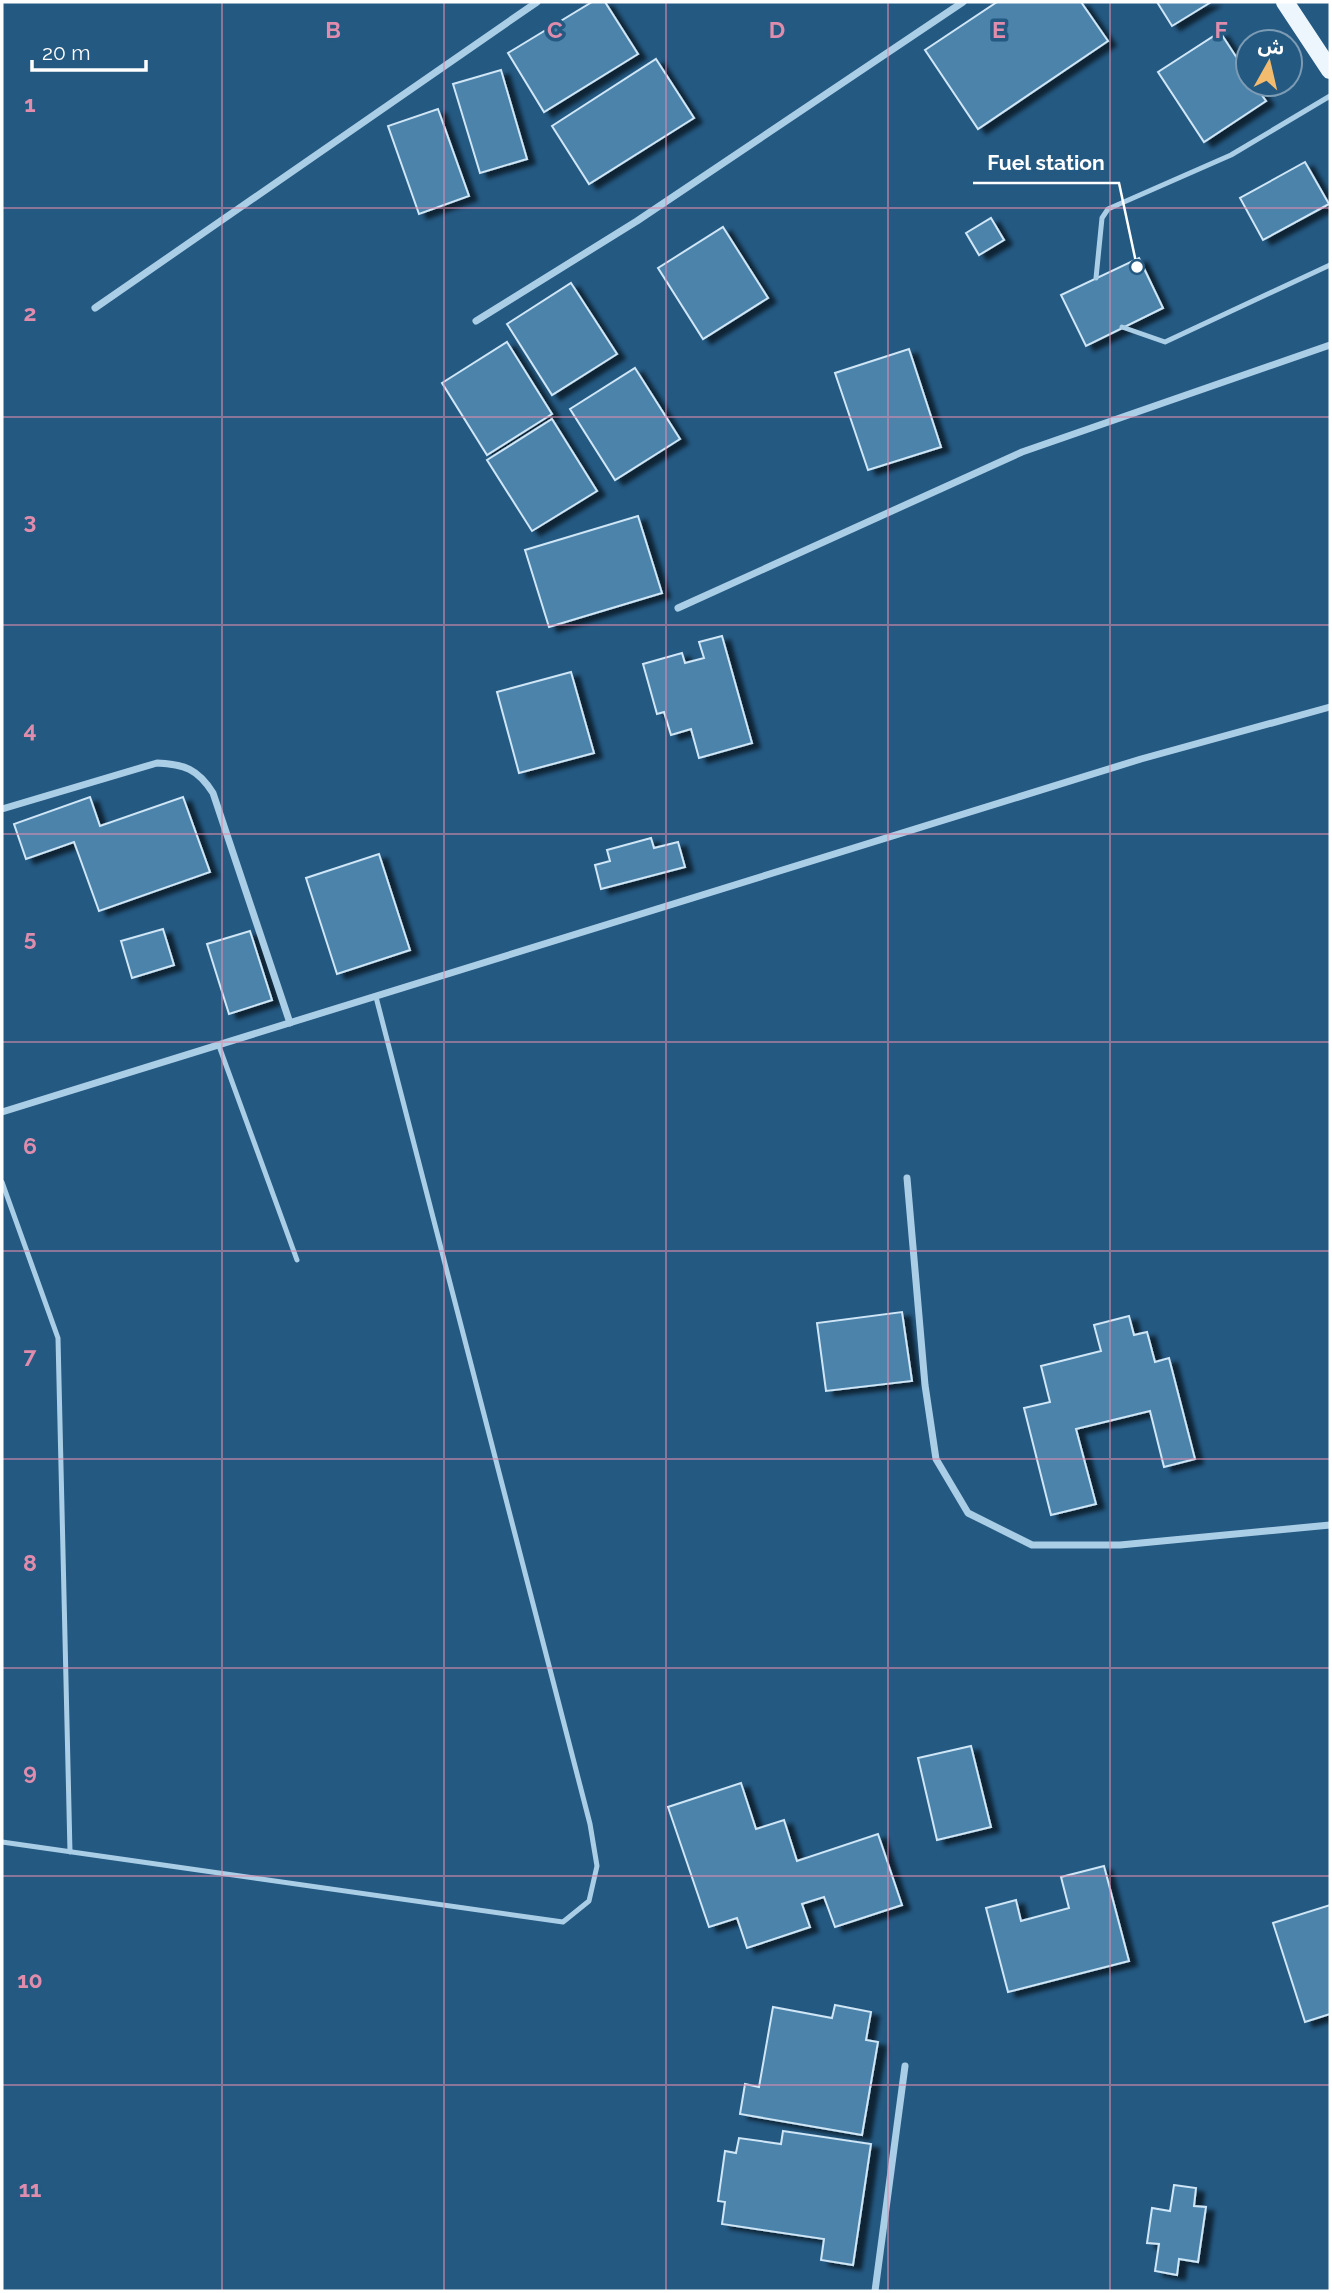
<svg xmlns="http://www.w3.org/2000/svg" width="1332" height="2293" font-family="Raleway,'Noto Sans Arabic',sans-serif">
<defs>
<filter id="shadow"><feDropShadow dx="8" dy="4.5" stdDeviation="2" flood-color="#0009"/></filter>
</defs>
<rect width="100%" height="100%" fill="#245982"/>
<g fill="#4c83ab" stroke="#cfe6f6" stroke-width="2" filter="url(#shadow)">
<path d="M 592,2 L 605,2 L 638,54 L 544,112 L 508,53 Z"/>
<path d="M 997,2 L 1081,2 L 1108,41 L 978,129 L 925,50 Z"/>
<path d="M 1157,2 L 1211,2 L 1172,26 Z"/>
<path d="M 1220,32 L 1248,75 L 1248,84 L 1254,84 L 1266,101 L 1204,142 L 1158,72 Z"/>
<path d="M 656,59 L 694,118 L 589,184 L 552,126 Z"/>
<path d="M 501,70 L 527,159 L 480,173 L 453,84 Z"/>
<path d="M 438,109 L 469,196 L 419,214 L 388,126 Z"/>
<path d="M 1305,162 L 1329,204 L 1263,240 L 1240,198 Z"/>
<path d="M 991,218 L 1004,240 L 979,255 L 966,233 Z"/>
<path d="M 723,227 L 768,298 L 703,339 L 658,268 Z"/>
<path d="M 1139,258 L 1163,308 L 1086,346 L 1061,295 Z"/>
<path d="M 571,283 L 617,354 L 552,395 L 507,324 Z"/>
<path d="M 507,342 L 552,414 L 487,455 L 442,383 Z"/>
<path d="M 909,349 L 941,447 L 868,470 L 835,373 Z"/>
<path d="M 635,368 L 680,439 L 615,480 L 570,409 Z"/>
<path d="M 552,419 L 597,491 L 532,531 L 487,460 Z"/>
<path d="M 638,516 L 662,593 L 549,627 L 525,550 Z"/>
<path d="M 722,636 L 752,743 L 699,758 L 691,729 L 671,735 L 664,712 L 657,714 L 643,664 L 682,653 L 685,663 L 704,658 L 699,642 Z"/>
<path d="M 571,672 L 594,753 L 519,773 L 497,692 Z"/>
<path d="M 90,797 L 100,826 L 183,797 L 210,872 L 99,911 L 74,842 L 26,859 L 14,824 Z"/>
<path d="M 651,838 L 654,848 L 678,842 L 685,867 L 601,889 L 595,865 L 610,861 L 607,850 Z"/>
<path d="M 379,854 L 410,950 L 337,974 L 306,878 Z"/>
<path d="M 163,929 L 174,965 L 132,978 L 121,941 Z"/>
<path d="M 250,931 L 272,1000 L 229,1014 L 207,944 Z"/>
<path d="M 902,1312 L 912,1381 L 826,1391 L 817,1323 Z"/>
<path d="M 1129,1316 L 1134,1335 L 1147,1332 L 1155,1362 L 1169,1358 L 1195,1459 L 1164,1467 L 1150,1411 L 1076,1429 L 1096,1504 L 1051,1515 L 1024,1408 L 1050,1402 L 1041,1366 L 1101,1351 L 1094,1325 Z"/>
<path d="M 971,1746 L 991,1827 L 937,1840 L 918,1758 Z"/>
<path d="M 741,1783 L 756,1829 L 784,1820 L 797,1861 L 878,1834 L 902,1905 L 835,1927 L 824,1897 L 802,1904 L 810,1927 L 747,1948 L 737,1918 L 709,1927 L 668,1807 Z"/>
<path d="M 1104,1866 L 1129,1961 L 1008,1992 L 986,1908 L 1016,1900 L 1021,1921 L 1069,1908 L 1061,1877 Z"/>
<path d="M 1330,1905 L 1330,2014 L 1305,2022 L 1273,1923 Z"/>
<path d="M 835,2005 L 871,2012 L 866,2040 L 878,2042 L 862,2135 L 740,2114 L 745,2084 L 759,2087 L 773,2007 L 832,2018 Z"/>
<path d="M 783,2131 L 871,2144 L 853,2265 L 821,2260 L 824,2239 L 722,2224 L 725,2202 L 718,2201 L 725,2151 L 736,2153 L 739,2138 L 781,2144 Z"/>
<path d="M 1174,2185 L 1196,2188 L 1194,2206 L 1206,2207 L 1198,2262 L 1179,2259 L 1177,2275 L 1155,2271 L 1159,2244 L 1147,2243 L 1152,2208 L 1170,2211 Z"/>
</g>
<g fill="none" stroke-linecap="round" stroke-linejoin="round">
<g stroke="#abcee7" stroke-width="5">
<path d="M 1096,278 L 1102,218 L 1108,209 L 1231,155 L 1330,96"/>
<path d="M 1122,327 L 1165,342 L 1330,265"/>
<path d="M 219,1046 L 297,1260"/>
<path d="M 2,1182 L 58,1338 L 70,1852"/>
<path d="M 2,1842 L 563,1922 L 589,1901 L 597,1866 L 590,1824 L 376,997"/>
</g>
<g stroke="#abcee7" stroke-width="7">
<path d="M 95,308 L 537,2"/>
<path d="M 476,321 L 637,221 L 963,2"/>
<path d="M 678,608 L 1022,452 L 1330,345"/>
<path d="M 2,809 L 157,763 C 184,764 198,769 213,793 L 290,1023"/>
<path d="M 2,1112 L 1141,759 L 1330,707"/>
<path d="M 907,1178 L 925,1385 L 936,1459 L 968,1513 L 1032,1545 L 1120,1545 L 1330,1525"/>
<path d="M 875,2291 L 905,2066"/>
</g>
<path stroke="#edf6fd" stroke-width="18" d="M 1285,2 L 1330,70"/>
</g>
<path fill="none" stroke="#e08cad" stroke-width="2" stroke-opacity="0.55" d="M 222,2 L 222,2291M 444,2 L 444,2291M 666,2 L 666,2291M 888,2 L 888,2291M 1110,2 L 1110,2291M 2,208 L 1330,208M 2,417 L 1330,417M 2,625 L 1330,625M 2,834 L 1330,834M 2,1042 L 1330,1042M 2,1251 L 1330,1251M 2,1459 L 1330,1459M 2,1668 L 1330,1668M 2,1876 L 1330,1876M 2,2085 L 1330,2085"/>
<g font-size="23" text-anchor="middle" font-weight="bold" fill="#e08cad" stroke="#245982" stroke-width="7" stroke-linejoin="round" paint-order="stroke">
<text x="333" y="38">B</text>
<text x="555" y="38">C</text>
<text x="777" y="38">D</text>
<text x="999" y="38">E</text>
<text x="1221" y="38">F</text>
<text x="30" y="112">1</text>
<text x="30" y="321">2</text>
<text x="30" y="529">3</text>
<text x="30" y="738">4</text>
<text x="30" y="946">5</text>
<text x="30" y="1154">6</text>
<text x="30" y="1363">7</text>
<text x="30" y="1571">8</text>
<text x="30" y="1780">9</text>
<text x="30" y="1988">10</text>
<text x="30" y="2197">11</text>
</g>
<path fill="none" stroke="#fff" stroke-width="2.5" d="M1137 267L1119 183H973"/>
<circle fill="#fff" stroke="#245982" stroke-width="2.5" cx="1137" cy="267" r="7"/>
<g font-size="21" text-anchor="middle" font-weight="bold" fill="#fff" stroke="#245982" stroke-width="7" stroke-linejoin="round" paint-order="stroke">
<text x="1046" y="170">Fuel station</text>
</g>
<rect width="1332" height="2293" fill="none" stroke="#ffffff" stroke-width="7"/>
<g transform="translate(1269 63) rotate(8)"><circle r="33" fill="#245982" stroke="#7c9bb4" stroke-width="2"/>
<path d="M0-5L12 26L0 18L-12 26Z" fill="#f2bb6e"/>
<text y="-10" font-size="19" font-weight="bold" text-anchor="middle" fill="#ffffff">ش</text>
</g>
<path d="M32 60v10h114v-10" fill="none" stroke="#ffffff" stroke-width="3.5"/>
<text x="42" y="60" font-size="21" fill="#ffffff" stroke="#245982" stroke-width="5" paint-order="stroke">20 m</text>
</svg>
